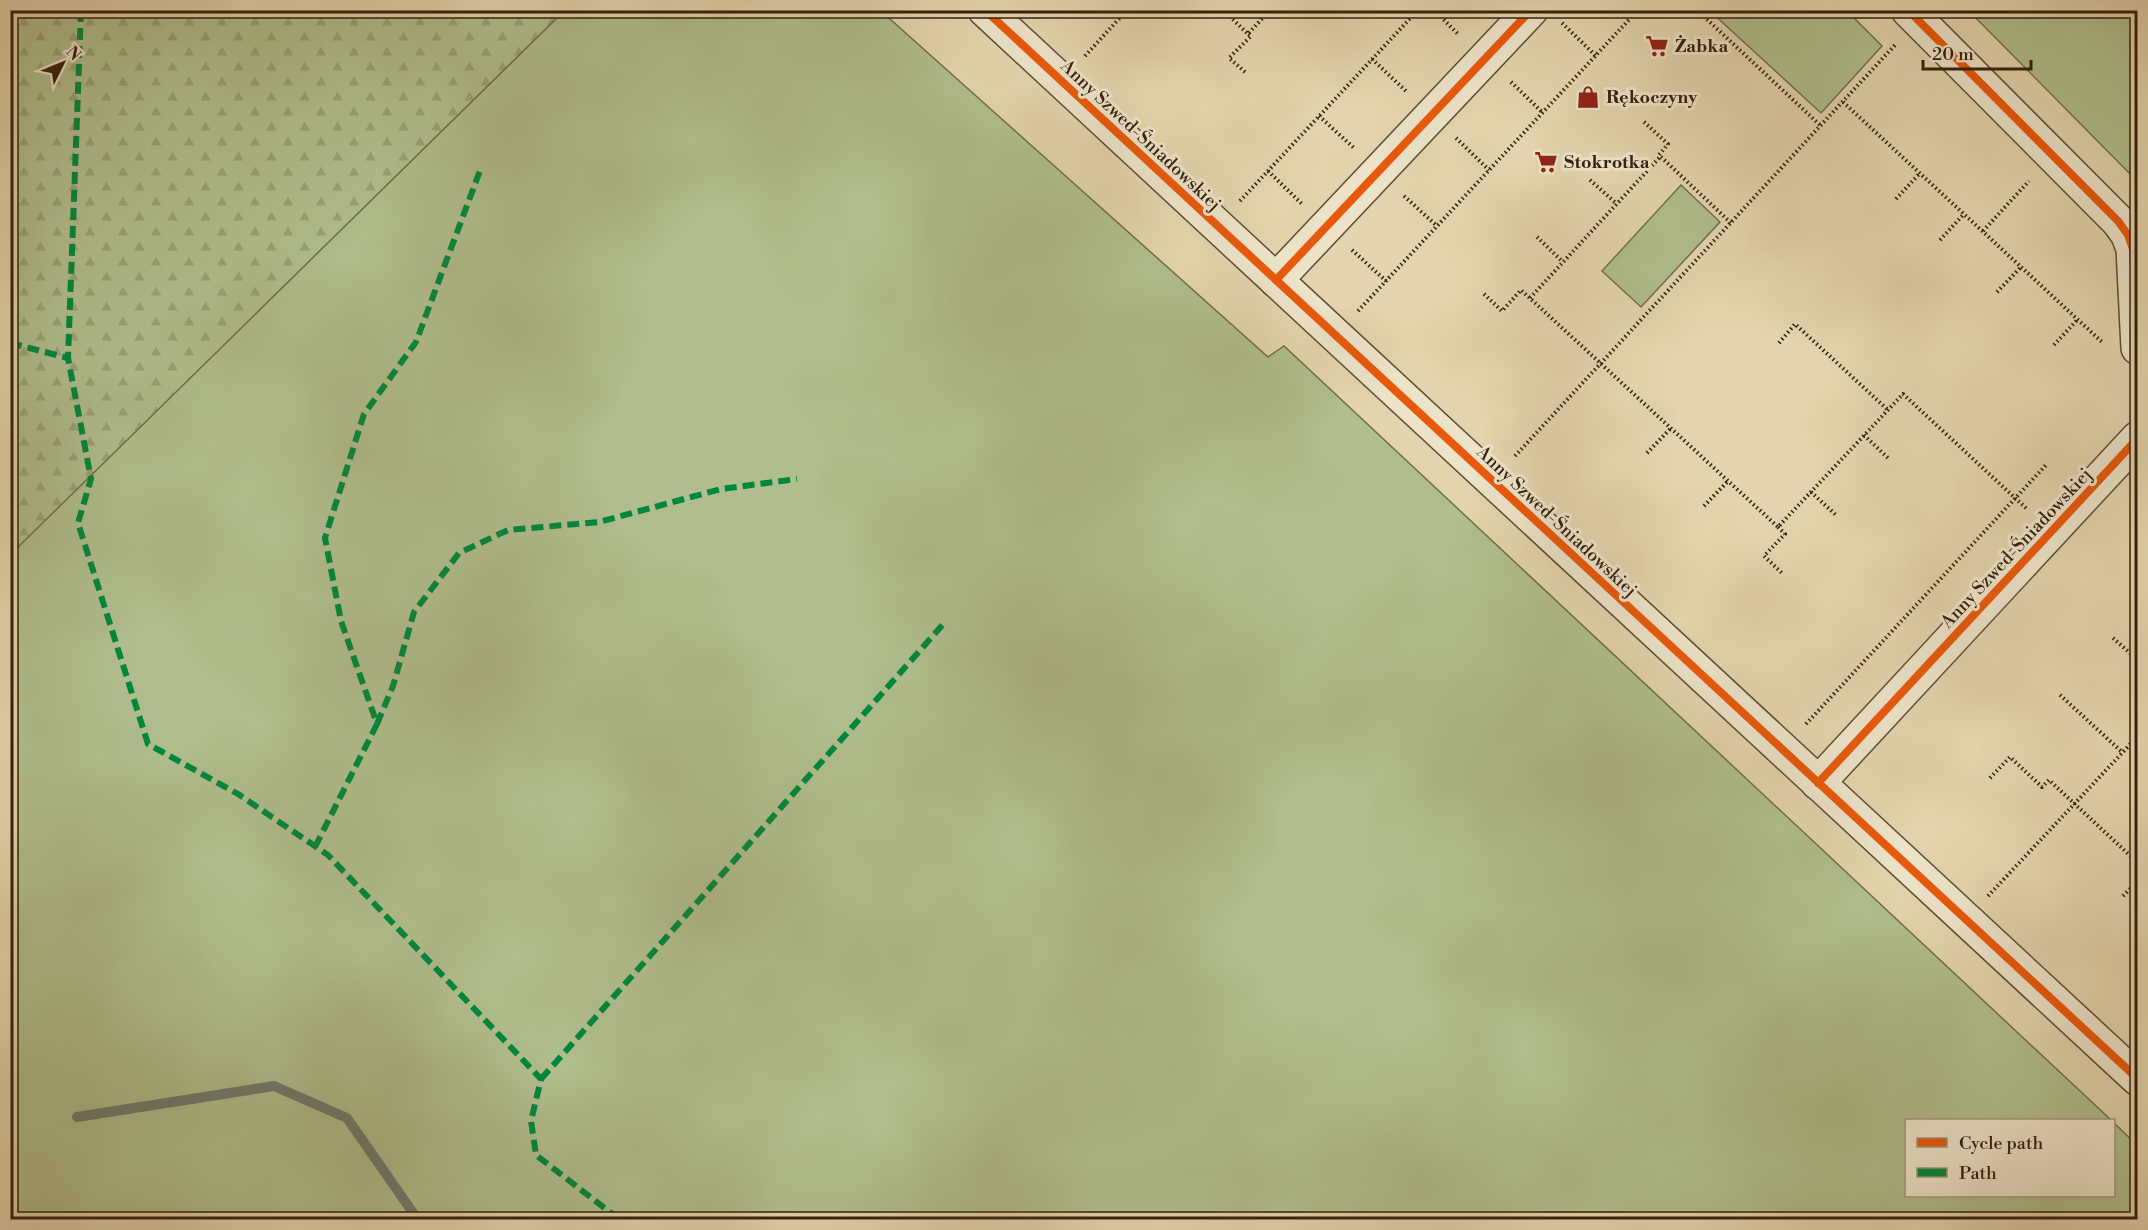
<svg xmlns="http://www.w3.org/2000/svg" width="2148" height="1230" font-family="'Libre Bodoni',serif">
<defs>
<pattern id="forest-firs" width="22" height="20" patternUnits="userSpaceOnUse" patternTransform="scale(1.5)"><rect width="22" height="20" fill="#b0bd8c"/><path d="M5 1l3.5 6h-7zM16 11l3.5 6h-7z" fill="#98a278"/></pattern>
</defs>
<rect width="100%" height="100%" fill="#e2d4ac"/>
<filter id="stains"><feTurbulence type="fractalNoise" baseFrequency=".00333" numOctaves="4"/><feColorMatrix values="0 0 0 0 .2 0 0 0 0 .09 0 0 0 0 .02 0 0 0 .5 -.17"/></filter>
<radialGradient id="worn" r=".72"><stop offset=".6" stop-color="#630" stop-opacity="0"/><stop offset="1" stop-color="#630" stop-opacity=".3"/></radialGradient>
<g fill="#b0bd8c" stroke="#726e4c" stroke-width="1.5">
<path d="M 564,11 L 881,11 L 1268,357 L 1284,346 L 2111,1120 L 1906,1120 L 1906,1196 L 2114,1196 L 2114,1123 L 2137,1145 L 2137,1219 L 11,1219 L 10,554 Z"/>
<path d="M 1710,11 L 1847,11 L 1882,46 L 1821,113 Z"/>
<path d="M 1969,11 L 2137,11 L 2137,181 Z"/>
<path d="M 1681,185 L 1720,222 L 1641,307 L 1602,271 Z"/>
</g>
<path fill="url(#forest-firs)" stroke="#726e4c" stroke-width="1.5" d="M 11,10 L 564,10 L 564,11 L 11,554 Z"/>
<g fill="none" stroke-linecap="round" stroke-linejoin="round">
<path stroke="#6e7b6e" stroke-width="10" d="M 77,1117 L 274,1086 L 347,1118 L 418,1220"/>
<g stroke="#604d35" stroke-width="36">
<g id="minor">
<path d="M 985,10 L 1276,280 L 1531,10"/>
<path d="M 1908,10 L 2118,221 L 2128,235 L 2133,249 L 2138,348"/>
<path d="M 1276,280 L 2138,1079"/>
<path d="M 1818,783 L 2138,438"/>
</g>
</g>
<g stroke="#34200d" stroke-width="4" stroke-dasharray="1.5 3" stroke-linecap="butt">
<path d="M 1223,10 L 1248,34 L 1270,10"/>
<path d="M 1292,10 L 1297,16"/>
<path d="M 1434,10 L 1459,35"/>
<path d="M 1697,10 L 1821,126"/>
<path d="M 1562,23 L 1596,56"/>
<path d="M 1085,56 L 1127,10"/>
<path d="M 1372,59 L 1407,92"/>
<path d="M 1245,72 L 1229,58 L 1251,36 L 1248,34"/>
<path d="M 1511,82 L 1543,113"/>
<path d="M 1843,102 L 2102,342"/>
<path d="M 1319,116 L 1354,148"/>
<path d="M 1644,122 L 1668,144 L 1659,155 L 1731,223"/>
<path d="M 1456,138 L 1489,170"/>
<path d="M 1268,171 L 1302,204"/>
<path d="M 1590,180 L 1617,204"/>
<path d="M 1404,196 L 1437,226"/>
<path d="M 1896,199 L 1920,173"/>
<path d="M 1240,201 L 1418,10"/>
<path d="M 1983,231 L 2029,181"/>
<path d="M 1537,237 L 1563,262"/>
<path d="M 1940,240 L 1964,214"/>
<path d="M 1352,250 L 1386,281"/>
<path d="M 1997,292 L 2022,266"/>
<path d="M 1484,294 L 1502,311 L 1521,290 L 1778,527 L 1903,394 L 2027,509"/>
<path d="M 1530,298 L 1660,157"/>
<path d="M 1358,311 L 1638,10"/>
<path d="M 1779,343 L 1795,324 L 1888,410"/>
<path d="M 2054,345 L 2078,319"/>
<path d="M 1864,435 L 1889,459"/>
<path d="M 1647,453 L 1671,428"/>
<path d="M 1515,456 L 1895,45"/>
<path d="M 1811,492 L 1837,516"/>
<path d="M 1704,506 L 1728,481"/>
<path d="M 1778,527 L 1785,534 L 1764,556 L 1783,574"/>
<path d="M 2113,638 L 2138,660"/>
<path d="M 2060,695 L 2122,752"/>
<path d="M 1806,724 L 2046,465"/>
<path d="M 1990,778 L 2010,757 L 2042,787 L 2049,780 L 2138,863"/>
<path d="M 1988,896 L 2138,736"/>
<path d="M 2123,896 L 2138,881"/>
</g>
<use href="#minor" stroke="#ece3c9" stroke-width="33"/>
<g stroke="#00873e" stroke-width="6" stroke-dasharray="12 6" stroke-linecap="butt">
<path d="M 81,10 L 68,358 L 91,479 L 78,523 L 148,744 L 238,794 L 328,855 L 541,1079 L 531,1121 L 536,1155 L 620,1220"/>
<path d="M 10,343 L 68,358"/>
<path d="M 377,724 L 393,686 L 414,612 L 459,553 L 508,530 L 599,522 L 721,489 L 797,479"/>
<path d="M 315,847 L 377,724 L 341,621 L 325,538 L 364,414 L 416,342 L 481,168"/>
<path d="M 541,1079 L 946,621"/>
</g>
<g stroke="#ece3c9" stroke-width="11">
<g id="cycleway">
<path d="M 985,10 L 1276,280 L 1531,10"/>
<path d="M 1908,10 L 2118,221 L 2128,235 L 2133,249 L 2138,348"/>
<path d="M 1276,280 L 2138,1079"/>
<path d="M 1818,783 L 2138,438"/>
</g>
</g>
<use href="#cycleway" stroke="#e8590c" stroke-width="8"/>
</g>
<defs>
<g id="supermarket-bare" transform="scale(1.8)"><path d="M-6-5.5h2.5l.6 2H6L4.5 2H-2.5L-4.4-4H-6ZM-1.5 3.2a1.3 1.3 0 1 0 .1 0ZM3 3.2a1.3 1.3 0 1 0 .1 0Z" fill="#8f2418" stroke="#ece3c9" stroke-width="2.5" paint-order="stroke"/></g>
<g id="shop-bare" transform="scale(1.8)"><path d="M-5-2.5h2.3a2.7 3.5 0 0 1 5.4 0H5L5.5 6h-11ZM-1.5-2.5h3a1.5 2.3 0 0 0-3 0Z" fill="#8f2418" stroke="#ece3c9" stroke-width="2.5" paint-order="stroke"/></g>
</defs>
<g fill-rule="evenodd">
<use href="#supermarket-bare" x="1657" y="46"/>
<use href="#shop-bare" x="1588" y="97"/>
<use href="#supermarket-bare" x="1546" y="162"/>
</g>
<g text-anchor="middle" stroke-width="6" stroke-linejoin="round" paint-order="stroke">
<g font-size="18" font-weight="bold" fill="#34200d" stroke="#ece3c9" text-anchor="start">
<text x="1675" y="52">Żabka</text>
<text x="1606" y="103">Rękoczyny</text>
<text x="1564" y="168">Stokrotka</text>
</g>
<g font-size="18" fill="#34200d" stroke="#ece3c9">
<text transform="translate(1141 135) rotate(43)" y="6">Anny Szwed-Śniadowskiej</text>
<text transform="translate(1557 521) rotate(43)" y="6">Anny Szwed-Śniadowskiej</text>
<text transform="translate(2016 548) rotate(-47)" y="6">Anny Szwed-Śniadowskiej</text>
</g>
</g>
<rect width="2148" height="1230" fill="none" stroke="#e2d4ac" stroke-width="36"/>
<rect x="12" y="12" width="2124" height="1206" fill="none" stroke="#34200d" stroke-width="3"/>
<rect x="18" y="18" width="2112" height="1194" fill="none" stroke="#34200d" stroke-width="1.5"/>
<rect x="1905" y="1119" width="210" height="78" fill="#ece3c9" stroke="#a2957e" stroke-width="1.5"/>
<rect x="1917" y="1138" width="30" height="9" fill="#e8590c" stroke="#a2957e" stroke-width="1.5"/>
<text x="1959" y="1149" font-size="18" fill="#34200d">Cycle path</text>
<rect x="1917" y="1168" width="30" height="9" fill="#00873e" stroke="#a2957e" stroke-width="1.5"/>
<text x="1959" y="1179" font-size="18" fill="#34200d">Path</text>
<g transform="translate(63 63) rotate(47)" stroke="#ece3c9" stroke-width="4.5" paint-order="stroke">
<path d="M0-4.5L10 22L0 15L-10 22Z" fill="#34200d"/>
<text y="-9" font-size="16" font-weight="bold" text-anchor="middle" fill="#34200d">N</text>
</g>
<path d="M1923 60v9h108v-9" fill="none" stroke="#34200d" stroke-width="3"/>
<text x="1932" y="60" font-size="18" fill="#34200d" stroke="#ece3c9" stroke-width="4.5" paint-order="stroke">20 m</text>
<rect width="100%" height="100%" filter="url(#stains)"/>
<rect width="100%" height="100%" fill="url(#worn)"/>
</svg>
